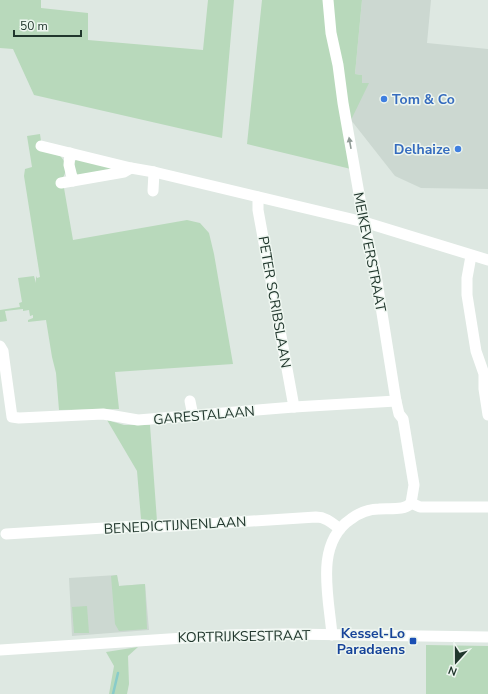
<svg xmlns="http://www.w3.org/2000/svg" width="488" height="694" font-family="'Nunito Sans',sans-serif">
<rect width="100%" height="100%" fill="#dee8e2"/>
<g fill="#ccd8d1">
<path d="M 362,0 L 431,0 L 427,43 L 488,49 L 488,189 L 421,188 L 395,176 L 351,120 L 362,75 L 355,74 Z"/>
<path d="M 117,575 L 119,586 L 145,584 L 149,630 L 72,636 L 69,578 Z"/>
</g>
<g fill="#b8d9bb">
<path d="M 0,0 L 41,0 L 41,8 L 88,13 L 88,40 L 203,50 L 208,0 L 234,0 L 222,138 L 34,95 L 13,49 L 0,48 Z"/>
<path d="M 262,0 L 362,0 L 355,74 L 362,75 L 362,83 L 369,83 L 351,120 L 351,169 L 247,144 Z"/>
<path d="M 40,134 L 41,141 C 56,153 76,161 60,182 L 61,188 L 64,188 L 73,240 L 187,220 L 200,223 L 209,233 L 214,254 L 233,364 L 115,372 L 119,409 L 59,410 L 56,373 L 52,357 L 46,320 L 28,322 L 28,320 L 33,318 L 33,315 L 30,316 L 29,310 L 23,311 L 23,309 L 5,311 L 7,321 L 0,322 L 0,310 L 20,307 L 19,303 L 22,302 L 18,278 L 34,276 L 36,283 L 36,276 L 37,278 L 40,277 L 24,176 L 25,169 L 32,167 L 27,136 Z"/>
<path d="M 77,158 L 119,168 L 78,175 L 76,173 L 74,163 Z"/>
<path d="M 107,420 L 124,425 L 150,425 L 157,521 L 141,519 L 137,471 Z"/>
<path d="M 117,575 L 119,586 L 145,584 L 147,629 L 119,631 L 115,624 L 111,576 Z"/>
<path d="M 87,606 L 89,633 L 74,633 L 72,607 Z"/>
<path d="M 426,645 L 488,646 L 488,694 L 426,694 Z"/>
<path d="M 138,647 L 128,656 L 129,684 L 127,694 L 109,694 L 114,666 L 106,652 Z"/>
</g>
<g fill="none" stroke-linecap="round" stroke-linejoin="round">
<path stroke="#88cbca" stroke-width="2.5" d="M 113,694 L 118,673"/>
<g stroke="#fff" stroke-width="11">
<path d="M 328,0 L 331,33 L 338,65 L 343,103 L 364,222 L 375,269 L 396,401 L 399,414 L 403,419 L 414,485 L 411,503"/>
<path d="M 41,146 L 131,168 L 124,172 L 61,183"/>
<path d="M 70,153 L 69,165 L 73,181"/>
<path d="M 131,168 L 154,172 L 364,222 L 488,260"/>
<path d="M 153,191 L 154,172"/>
<path d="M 258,197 L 258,210 L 294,407"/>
<path d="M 471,256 L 467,278 L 467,295 L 476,351 L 484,374 L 484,389 L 488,415"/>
<path d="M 0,346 L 3,351 L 4,359 L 12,417 L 19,418 L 103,414 L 138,420 L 294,407 L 396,401"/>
<path d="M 190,401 L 193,416"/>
<path d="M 411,503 L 420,507 L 488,507"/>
<path d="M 6,534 L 137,526 L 158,527 L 316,517 C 326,517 332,523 340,529"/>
<path d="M 332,635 C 329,597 314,544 351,519 C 359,513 369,509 379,509 C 389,508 405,511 411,503"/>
<path d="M 0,650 L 230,635 L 290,634 L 488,637"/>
</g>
</g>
<defs><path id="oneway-solid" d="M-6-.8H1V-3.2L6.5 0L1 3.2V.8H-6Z"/></defs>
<use fill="#909b96" href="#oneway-solid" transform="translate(350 143) rotate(-100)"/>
<g fill="#3f7fe0" stroke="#eef6f0" stroke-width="1.5">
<circle cx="384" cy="99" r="4"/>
<circle cx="458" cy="149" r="4"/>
</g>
<rect fill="#1a4fb4" stroke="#eef6f0" stroke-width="1.5" x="409" y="637" width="8" height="8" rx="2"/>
<g text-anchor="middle" stroke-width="3" stroke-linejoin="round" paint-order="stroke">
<g font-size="14" font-weight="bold" fill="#366cbe" stroke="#eef6f0" text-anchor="start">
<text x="392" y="104">Tom &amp; Co</text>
<text x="450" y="154" text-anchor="end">Delhaize</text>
</g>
<g font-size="14" fill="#21372d" stroke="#eef6f0">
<text transform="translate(370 252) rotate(79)" y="5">MEIKEVERSTRAAT</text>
<text transform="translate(275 302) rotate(80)" y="5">PETER SCRIBSLAAN</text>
<text transform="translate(204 415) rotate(-5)" y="5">GARESTALAAN</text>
<text transform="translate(175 525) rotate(-3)" y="5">BENEDICTIJNENLAAN</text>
<text transform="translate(244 636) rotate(-1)" y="5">KORTRIJKSESTRAAT</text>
</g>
<g font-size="14" font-weight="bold" fill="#164399" stroke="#eef6f0" text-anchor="end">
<text x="405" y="638">Kessel-Lo<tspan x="405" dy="16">Paradaens</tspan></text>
</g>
</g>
<g transform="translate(456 662) rotate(201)" stroke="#eef6f0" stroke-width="3" paint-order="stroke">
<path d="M0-3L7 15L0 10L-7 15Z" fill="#21372d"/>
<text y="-6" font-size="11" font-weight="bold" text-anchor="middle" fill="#21372d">N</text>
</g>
<path d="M14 30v6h67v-6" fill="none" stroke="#21372d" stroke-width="2"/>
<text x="20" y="30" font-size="12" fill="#21372d" stroke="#eef6f0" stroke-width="3" paint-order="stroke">50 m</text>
</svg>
